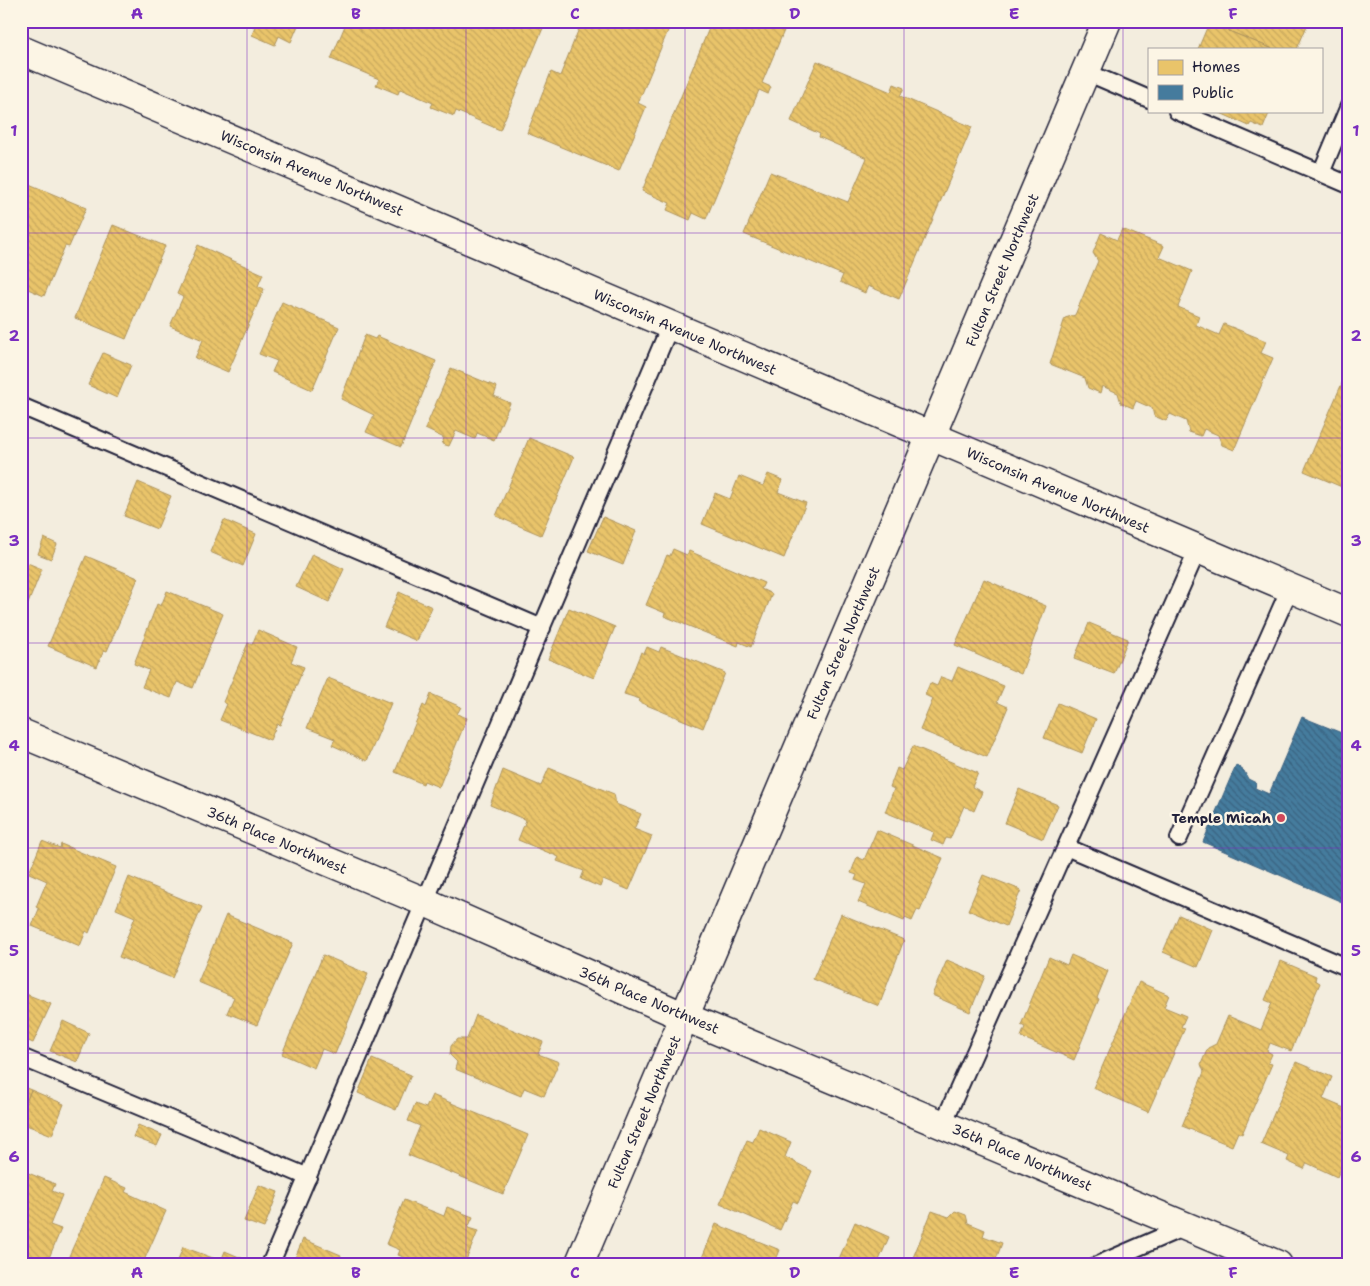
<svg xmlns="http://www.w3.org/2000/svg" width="1370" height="1286" font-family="'Shantell Sans',sans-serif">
<defs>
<pattern id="homes-back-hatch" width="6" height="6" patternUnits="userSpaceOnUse" patternTransform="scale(1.25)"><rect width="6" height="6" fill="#e9c46a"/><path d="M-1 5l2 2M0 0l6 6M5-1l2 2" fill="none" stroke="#c8a85d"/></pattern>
<pattern id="public-back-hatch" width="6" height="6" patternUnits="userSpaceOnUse" patternTransform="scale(1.25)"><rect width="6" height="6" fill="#457b9d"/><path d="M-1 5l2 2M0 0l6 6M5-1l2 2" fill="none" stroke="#396481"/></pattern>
</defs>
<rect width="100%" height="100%" fill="#f3edde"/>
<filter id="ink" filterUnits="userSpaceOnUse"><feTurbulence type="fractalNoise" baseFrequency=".02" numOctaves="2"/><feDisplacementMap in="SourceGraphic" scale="10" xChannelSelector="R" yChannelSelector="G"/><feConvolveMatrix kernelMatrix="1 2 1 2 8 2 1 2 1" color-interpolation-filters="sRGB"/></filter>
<g filter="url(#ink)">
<g fill="url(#homes-back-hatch)" stroke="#ad935c">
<path d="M 242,21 L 300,21 L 291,42 L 279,36 L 275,45 L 252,35 L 255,27 Z"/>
<path d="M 347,21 L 546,21 L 500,130 L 456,111 L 454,116 L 431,107 L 433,103 L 400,89 L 398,94 L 376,85 L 379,79 L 331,59 Z"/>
<path d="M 582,21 L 672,21 L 638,103 L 646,107 L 619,171 L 527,133 L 551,72 L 560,76 Z"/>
<path d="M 712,21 L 788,21 L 762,83 L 771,87 L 768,94 L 759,90 L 706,219 L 693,213 L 690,220 L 667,210 L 670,203 L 642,191 Z"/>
<path d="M 1210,21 L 1309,21 L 1297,49 L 1273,49 L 1209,23 Z"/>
<path d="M 1209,23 L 1273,49 L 1198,49 Z"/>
<path d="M 817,61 L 891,92 L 894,84 L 904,88 L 900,96 L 972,127 L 899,299 L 868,286 L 865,293 L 840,282 L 843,275 L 744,234 L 770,172 L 848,202 L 867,158 L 819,137 L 820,134 L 791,121 Z"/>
<path d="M 1216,111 L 1270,111 L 1263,128 L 1251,123 L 1249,126 Z"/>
<path d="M 1349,155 L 1349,166 L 1344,164 Z"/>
<path d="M 29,184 L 86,208 L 69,247 L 65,246 L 44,296 L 21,286 L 21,202 Z"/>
<path d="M 113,225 L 165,246 L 126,339 L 75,318 Z"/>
<path d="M 1122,229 L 1164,246 L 1159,257 L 1192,271 L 1178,307 L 1199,316 L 1196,325 L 1219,335 L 1224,324 L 1266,341 L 1261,353 L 1273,358 L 1234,450 L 1222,445 L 1218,435 L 1204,429 L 1201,436 L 1189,432 L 1186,421 L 1170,414 L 1166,421 L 1154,416 L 1152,408 L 1136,401 L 1133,408 L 1121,403 L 1118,393 L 1102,386 L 1100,393 L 1088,388 L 1085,378 L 1050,364 L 1065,318 L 1075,315 L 1098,261 L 1093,253 L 1101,233 L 1117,240 Z"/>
<path d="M 198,245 L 263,274 L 258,286 L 264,289 L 228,372 L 195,358 L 203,340 L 170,326 L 183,297 L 177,294 Z"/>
<path d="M 282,302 L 339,327 L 312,390 L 272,372 L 277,361 L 259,354 Z"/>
<path d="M 365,335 L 375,339 L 377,336 L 436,361 L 401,447 L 366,432 L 374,415 L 341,399 Z"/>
<path d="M 103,353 L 131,365 L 117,398 L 88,385 Z"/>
<path d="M 1349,367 L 1349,490 L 1304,471 Z"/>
<path d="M 451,368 L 497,387 L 494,396 L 510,403 L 494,440 L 477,433 L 475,439 L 456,431 L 449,446 L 442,444 L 444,438 L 425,429 Z"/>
<path d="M 529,438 L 574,457 L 541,535 L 496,516 Z"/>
<path d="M 768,474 L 783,480 L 778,492 L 806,503 L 784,558 L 702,524 L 715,493 L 730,499 L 739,476 L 763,486 Z"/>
<path d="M 138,482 L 171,496 L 157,529 L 124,516 Z"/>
<path d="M 603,517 L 636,531 L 623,565 L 588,551 Z"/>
<path d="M 224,520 L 256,534 L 243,566 L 210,552 Z"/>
<path d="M 44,538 L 57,544 L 51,559 L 38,554 Z"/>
<path d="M 673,549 L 687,555 L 689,551 L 764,583 L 761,589 L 772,594 L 751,647 L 739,642 L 738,646 L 664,616 L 665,613 L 646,605 L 667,555 L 670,556 Z"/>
<path d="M 312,554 L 344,569 L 329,602 L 296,587 Z"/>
<path d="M 86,556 L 138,578 L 107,651 L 104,650 L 97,667 L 48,646 Z"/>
<path d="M 21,557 L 26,559 L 25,562 L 42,569 L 25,611 L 21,610 Z"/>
<path d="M 984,579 L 1046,606 L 1021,674 L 955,645 Z"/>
<path d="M 167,591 L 223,614 L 193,688 L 177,682 L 171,698 L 142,687 L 149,670 L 134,664 L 157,604 L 161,606 Z"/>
<path d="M 399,592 L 432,607 L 417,641 L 384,627 Z"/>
<path d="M 569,608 L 615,627 L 594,678 L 548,659 Z"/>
<path d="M 1089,623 L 1128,639 L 1114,674 L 1074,659 Z"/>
<path d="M 258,630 L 297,647 L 291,662 L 304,667 L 280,725 L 277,724 L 270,740 L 220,720 L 227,704 L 223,702 L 248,643 L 252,645 Z"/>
<path d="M 647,647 L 659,652 L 661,647 L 725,673 L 703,728 L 639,702 L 640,699 L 624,694 L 641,652 L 644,654 Z"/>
<path d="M 958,667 L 1004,686 L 997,702 L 1008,707 L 987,757 L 920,730 L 933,699 L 925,695 L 930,683 L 937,686 L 941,677 L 952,681 Z"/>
<path d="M 328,678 L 391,703 L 367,761 L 332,745 L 335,739 L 307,728 Z"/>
<path d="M 431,694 L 461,707 L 457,714 L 467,718 L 439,787 L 424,781 L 423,784 L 395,772 L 423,705 L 426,707 Z"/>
<path d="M 1058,703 L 1096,719 L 1082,753 L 1044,738 Z"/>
<path d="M 913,746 L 978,773 L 972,787 L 982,792 L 974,811 L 964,806 L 950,839 L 946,838 L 943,845 L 931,840 L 934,832 L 885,812 L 894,789 L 890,787 L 897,768 L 902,770 Z"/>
<path d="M 549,768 L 614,794 L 616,804 L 641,814 L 634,829 L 652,836 L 629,890 L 603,879 L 600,887 L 581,879 L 584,871 L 557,861 L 559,857 L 518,840 L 526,820 L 490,805 L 503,770 L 541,786 Z"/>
<path d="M 1019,789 L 1058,805 L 1043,839 L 1005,823 Z"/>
<path d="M 877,830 L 943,858 L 920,911 L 917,910 L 912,921 L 905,918 L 904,921 L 858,902 L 866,884 L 855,880 L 857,875 L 851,873 L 857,857 L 864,860 Z"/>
<path d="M 42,841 L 60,848 L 61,844 L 116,867 L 89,933 L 86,931 L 80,946 L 32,926 L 39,909 L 36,907 L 47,881 L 29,873 Z"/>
<path d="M 983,875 L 1021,890 L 1006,926 L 968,910 Z"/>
<path d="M 129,877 L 202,907 L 172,978 L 119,957 L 135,917 L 116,909 Z"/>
<path d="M 841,914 L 904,940 L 879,1006 L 813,979 Z"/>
<path d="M 226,915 L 293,943 L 257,1025 L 227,1013 L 234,997 L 198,982 Z"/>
<path d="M 1179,915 L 1213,930 L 1198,967 L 1163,952 Z"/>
<path d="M 323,955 L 368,974 L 335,1054 L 322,1049 L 314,1068 L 282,1054 Z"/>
<path d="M 1071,955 L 1108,971 L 1097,998 L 1099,999 L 1074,1060 L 1021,1037 L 1025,1027 L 1021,1025 L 1049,957 L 1067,965 Z"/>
<path d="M 947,960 L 985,976 L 970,1012 L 932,995 Z"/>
<path d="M 1281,961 L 1316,976 L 1315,980 L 1320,983 L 1291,1051 L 1270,1043 L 1267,1051 L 1272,1054 L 1268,1063 L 1272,1064 L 1242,1134 L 1238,1132 L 1232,1146 L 1182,1126 L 1204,1072 L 1201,1064 L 1208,1048 L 1216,1044 L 1228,1016 L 1261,1030 L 1272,1003 L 1265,1000 Z"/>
<path d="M 1139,982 L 1169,995 L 1164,1007 L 1186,1016 L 1181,1027 L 1185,1028 L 1148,1112 L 1093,1088 Z"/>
<path d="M 21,992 L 51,1004 L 33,1043 L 21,1038 Z"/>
<path d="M 476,1015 L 543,1042 L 538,1054 L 559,1062 L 544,1096 L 524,1088 L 521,1096 L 455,1069 L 457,1062 L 450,1055 L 451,1046 L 457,1039 L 467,1039 Z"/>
<path d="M 63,1021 L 89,1033 L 77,1062 L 50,1051 Z"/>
<path d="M 372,1059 L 411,1075 L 396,1110 L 358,1093 Z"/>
<path d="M 1296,1062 L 1332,1077 L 1323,1099 L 1349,1110 L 1349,1150 L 1337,1177 L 1307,1163 L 1304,1169 L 1287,1161 L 1289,1156 L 1261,1144 Z"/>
<path d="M 21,1086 L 31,1090 L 21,1115 Z"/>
<path d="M 31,1090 L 64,1104 L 52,1135 L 21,1123 L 21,1115 Z"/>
<path d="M 432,1095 L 528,1135 L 503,1194 L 408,1155 L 420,1126 L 408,1121 L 415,1104 L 426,1108 Z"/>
<path d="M 138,1125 L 162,1135 L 157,1146 L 133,1137 Z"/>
<path d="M 759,1128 L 791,1142 L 785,1157 L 812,1171 L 798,1203 L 793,1201 L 780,1230 L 720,1204 L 747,1140 L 753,1142 Z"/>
<path d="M 21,1170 L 55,1184 L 52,1191 L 62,1195 L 50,1225 L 61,1229 L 46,1265 L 21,1265 Z"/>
<path d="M 104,1178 L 127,1188 L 125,1192 L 166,1211 L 142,1265 L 126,1260 L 123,1265 L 65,1265 Z"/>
<path d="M 259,1185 L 278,1192 L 264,1228 L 244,1221 Z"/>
<path d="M 404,1200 L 444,1216 L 447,1207 L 473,1217 L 468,1228 L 478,1231 L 464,1265 L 422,1265 L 398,1255 L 400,1250 L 386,1244 Z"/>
<path d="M 932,1211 L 949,1217 L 955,1211 L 966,1215 L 968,1223 L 985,1230 L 983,1236 L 1002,1243 L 994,1265 L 910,1265 Z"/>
<path d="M 855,1222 L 889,1237 L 877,1265 L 847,1265 L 838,1261 Z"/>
<path d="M 716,1224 L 780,1250 L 774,1265 L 699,1265 Z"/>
<path d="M 303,1239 L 341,1255 L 337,1265 L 292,1265 Z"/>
<path d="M 183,1247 L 221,1261 L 225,1251 L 246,1260 L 244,1265 L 176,1265 Z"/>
</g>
<path fill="url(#public-back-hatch)" stroke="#3a6080" d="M 1302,717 L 1349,736 L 1349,905 L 1203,842 L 1236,765 L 1244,771 L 1248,779 L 1256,783 L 1255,788 L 1269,794 Z"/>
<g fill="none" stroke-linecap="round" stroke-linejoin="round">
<g stroke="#22223b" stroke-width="20">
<g id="lane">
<path d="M 1086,72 L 1149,99"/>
<path d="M 1177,111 L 1349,185"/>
<path d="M 1321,173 L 1349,106"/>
<path d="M 21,406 L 542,628"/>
<path d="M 1179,838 L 1290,588"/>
<path d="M 1066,847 L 1349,968"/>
<path d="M 21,1057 L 308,1177"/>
<path d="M 943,1124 L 1198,549"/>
<path d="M 270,1265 L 670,326"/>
<path d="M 1097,1265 L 1187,1226"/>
</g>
</g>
<g stroke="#22223b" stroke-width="31">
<g id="street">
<path d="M 21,733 L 425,902 L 685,1017 L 1278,1265"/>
<path d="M 579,1265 L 1107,21"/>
</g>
</g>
<g stroke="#22223b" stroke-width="31">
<path id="primary" d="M 21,50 L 1349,613"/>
</g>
<use href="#lane" stroke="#fcf5e5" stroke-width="16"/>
<use href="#street" stroke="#fcf5e5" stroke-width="28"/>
<use href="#primary" stroke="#fcf5e5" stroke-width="28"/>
</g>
</g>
<path fill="none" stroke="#7b2cbf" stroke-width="1" stroke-opacity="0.55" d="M 247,21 L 247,1265M 466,21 L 466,1265M 685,21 L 685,1265M 904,21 L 904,1265M 1123,21 L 1123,1265M 21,233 L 1349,233M 21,438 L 1349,438M 21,643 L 1349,643M 21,848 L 1349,848M 21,1053 L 1349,1053"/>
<circle fill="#d1495b" stroke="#fcf5e5" stroke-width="2" cx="1281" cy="818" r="5"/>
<g text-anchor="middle" stroke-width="5" stroke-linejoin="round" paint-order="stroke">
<g font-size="14" fill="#22223b" stroke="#fcf5e5">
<text transform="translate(312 173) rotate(23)" y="5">Wisconsin Avenue Northwest</text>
<text transform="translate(1002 270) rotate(-67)" y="5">Fulton Street Northwest</text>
<text transform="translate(685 332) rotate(23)" y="5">Wisconsin Avenue Northwest</text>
<text transform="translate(1058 490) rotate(23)" y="5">Wisconsin Avenue Northwest</text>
<text transform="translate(843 643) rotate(-67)" y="5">Fulton Street Northwest</text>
<text transform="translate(277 840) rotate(23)" y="5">36th Place Northwest</text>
<text transform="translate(649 1000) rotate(23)" y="5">36th Place Northwest</text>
<text transform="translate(644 1112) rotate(-67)" y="5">Fulton Street Northwest</text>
<text transform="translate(1022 1157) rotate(23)" y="5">36th Place Northwest</text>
</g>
<g font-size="14" font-weight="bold" fill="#22223b" stroke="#fcf5e5" text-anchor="end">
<text x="1271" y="823">Temple Micah</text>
</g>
</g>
<rect width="1370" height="1286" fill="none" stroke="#fcf5e5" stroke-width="55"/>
<rect x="1148" y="48" width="175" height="65" fill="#fcf5e5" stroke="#a5a1a1"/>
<rect x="1158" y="60" width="25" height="15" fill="#e9c46a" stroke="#a5a1a1"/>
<text x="1192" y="72" font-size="15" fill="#22223b">Homes</text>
<rect x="1158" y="85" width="25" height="15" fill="#457b9d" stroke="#a5a1a1"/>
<text x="1192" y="98" font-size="15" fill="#22223b">Public</text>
<rect x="28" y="28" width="1314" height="1230" fill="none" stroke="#7b2cbf" stroke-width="2"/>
<g font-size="16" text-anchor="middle" font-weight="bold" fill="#7b2cbf">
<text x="137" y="19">A</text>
<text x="356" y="19">B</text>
<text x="575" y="19">C</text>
<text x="795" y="19">D</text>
<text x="1014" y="19">E</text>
<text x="1233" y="19">F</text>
<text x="14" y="136">1</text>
<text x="1356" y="136">1</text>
<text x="14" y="341">2</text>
<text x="1356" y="341">2</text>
<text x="14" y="546">3</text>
<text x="1356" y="546">3</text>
<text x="14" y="751">4</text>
<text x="1356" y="751">4</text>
<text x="14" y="956">5</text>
<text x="1356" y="956">5</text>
<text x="14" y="1162">6</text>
<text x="1356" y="1162">6</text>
<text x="137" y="1278">A</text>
<text x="356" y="1278">B</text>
<text x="575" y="1278">C</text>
<text x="795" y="1278">D</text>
<text x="1014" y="1278">E</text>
<text x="1233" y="1278">F</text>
</g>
</svg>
